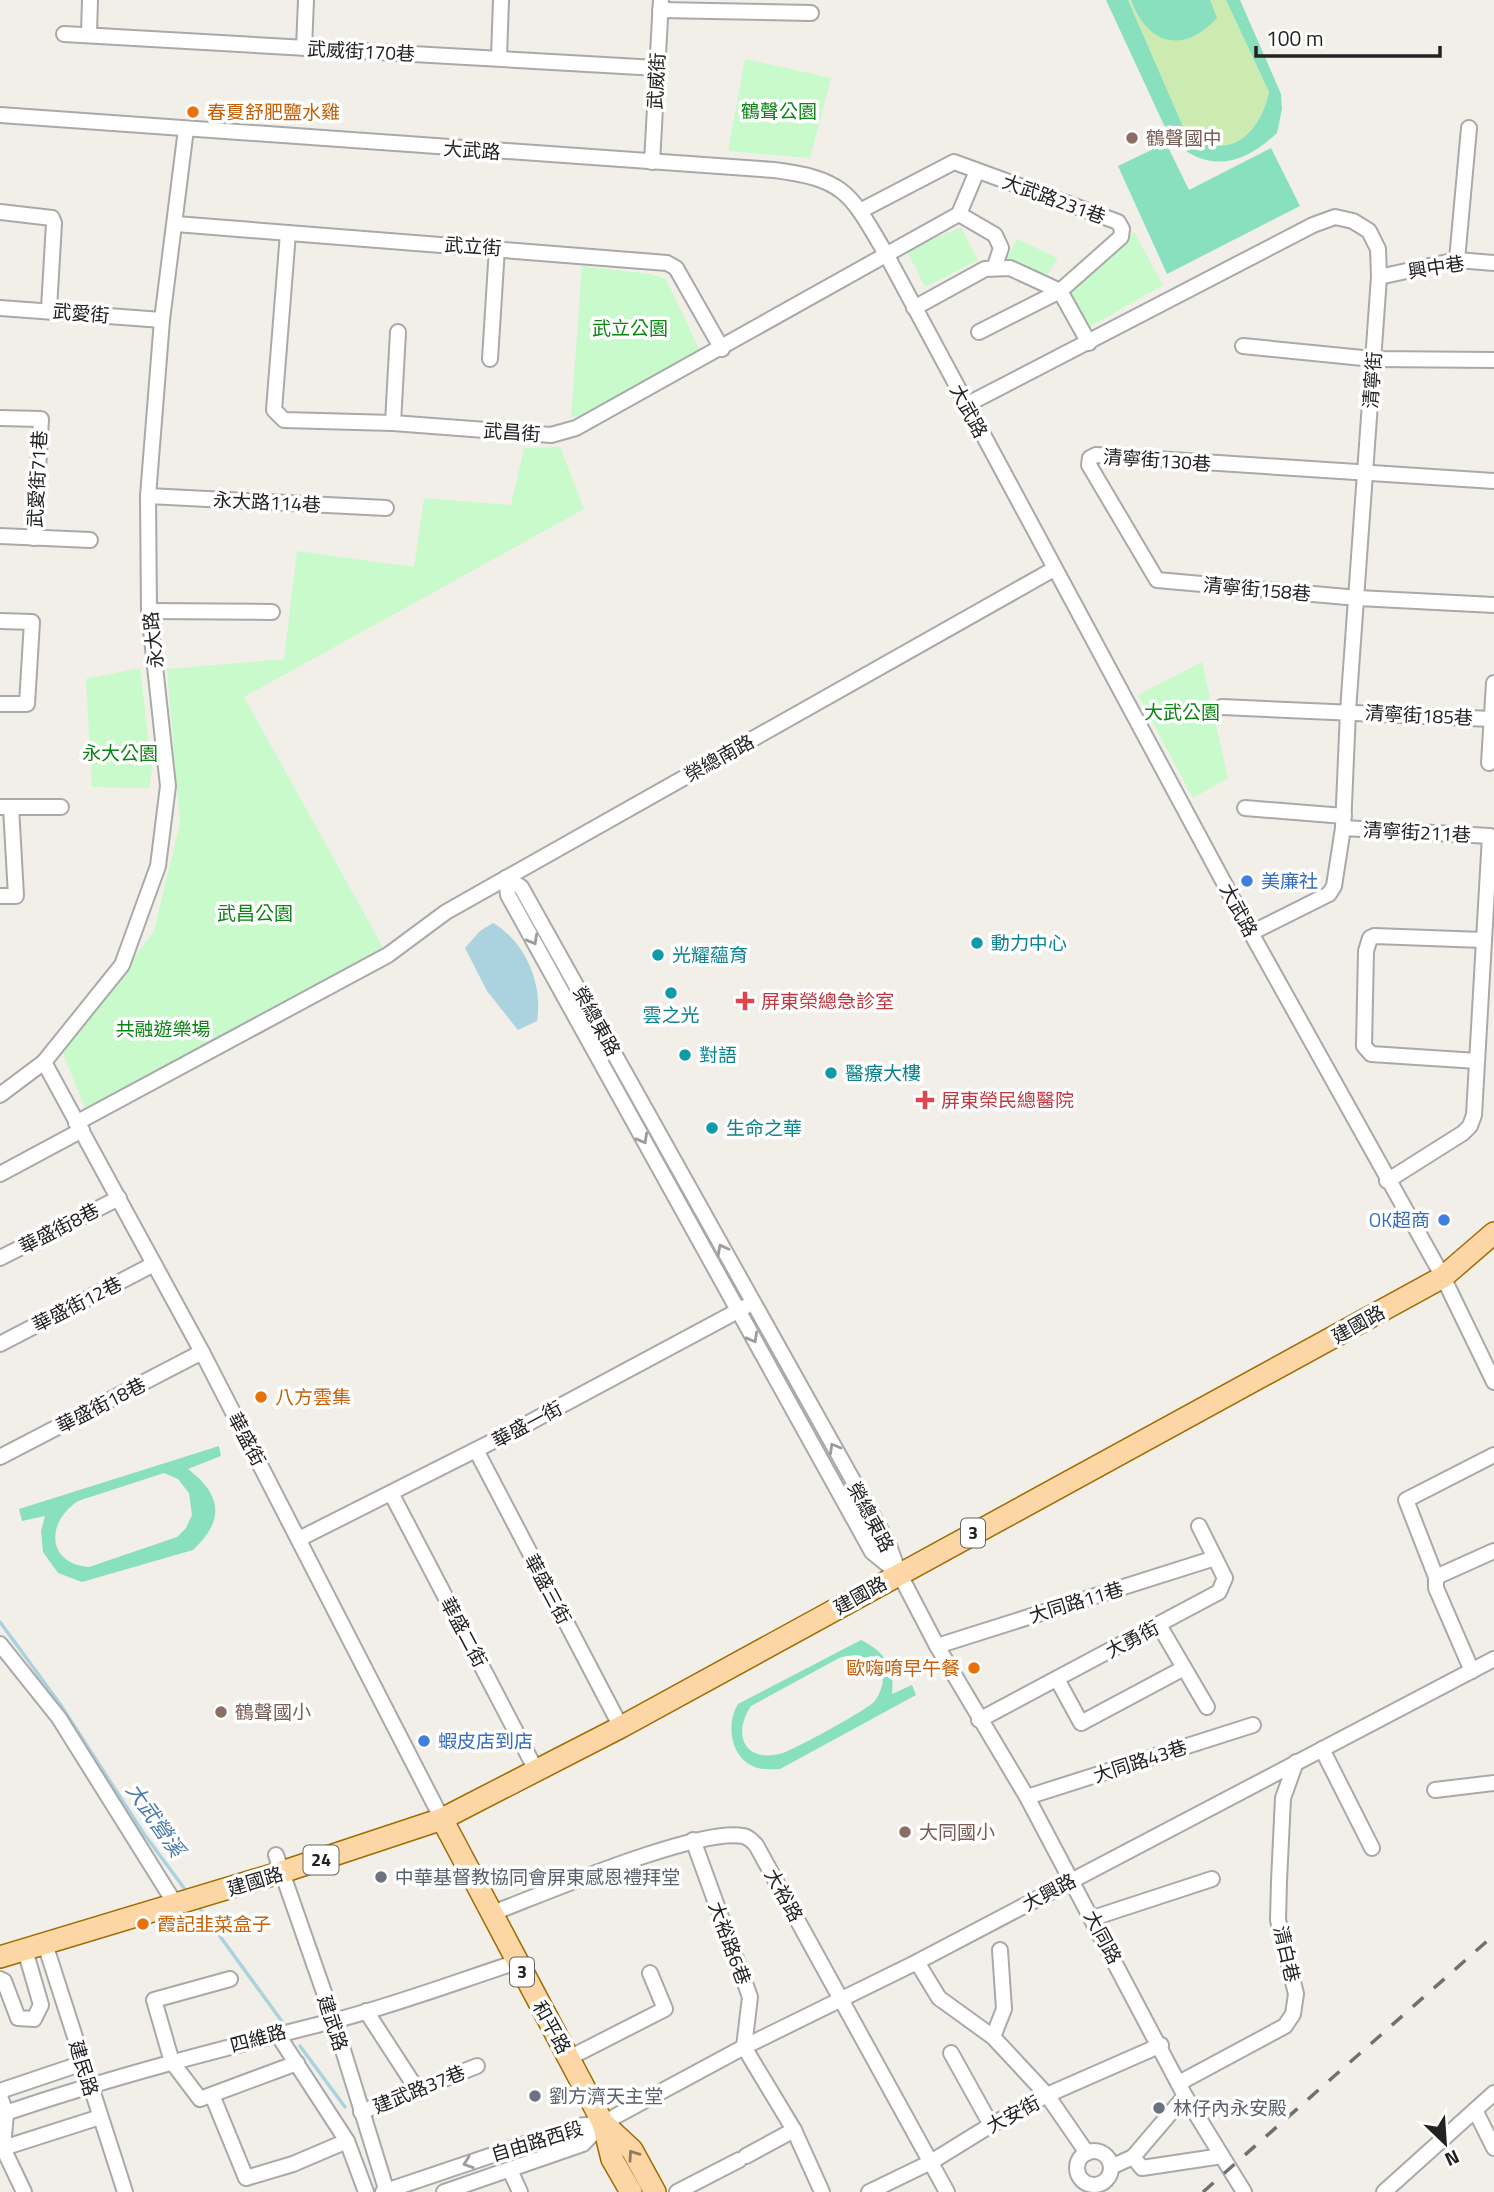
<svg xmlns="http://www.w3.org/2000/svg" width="1494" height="2192" font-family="'Titillium Web','Noto Sans TC',sans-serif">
<rect width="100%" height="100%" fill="#f2efe9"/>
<path fill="#cdebb0" d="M 1128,0 L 1226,0 L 1269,92 C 1260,136 1225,165 1185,131 Z"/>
<g fill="#c8facc">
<path d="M 745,59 L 831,78 L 810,158 L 728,151 Z"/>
<path d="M 961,227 L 978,260 L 925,287 L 907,251 Z"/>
<path d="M 1134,232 L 1163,285 L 1086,329 L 1067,290 Z"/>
<path d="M 1017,239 L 1058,258 L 1043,281 L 1004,262 Z"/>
<path d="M 582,266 L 650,274 L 666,279 L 699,349 L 587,417 L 571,417 Z"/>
<path d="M 560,447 L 584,509 L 244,697 L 385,951 L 87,1113 L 63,1053 L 154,931 L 180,823 L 167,669 L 284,659 L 297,551 L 414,567 L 424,498 L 511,505 L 524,448 Z"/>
<path d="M 1202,662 L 1228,778 L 1193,798 L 1138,695 Z"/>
<path d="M 140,668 L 152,769 L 149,788 L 92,787 L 86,679 Z"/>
</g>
<g fill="#88e0be" fill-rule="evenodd">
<path d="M 1106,0 L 1128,0 L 1185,131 C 1225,165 1260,136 1269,92 L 1226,0 L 1240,0 L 1281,94 L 1282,109 L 1277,133 C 1242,166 1207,174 1170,138 Z"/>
<path d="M 1131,0 L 1210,0 L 1217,18 C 1184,54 1148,46 1131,0 Z"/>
<path d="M 1166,143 L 1189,190 L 1271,148 L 1300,206 L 1167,274 L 1118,166 Z"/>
<path d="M 219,1446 L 221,1456 L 188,1469 C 222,1495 225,1520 193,1550 L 82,1582 L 58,1573 L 43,1552 L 41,1531 L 45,1516 L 22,1521 L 19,1509 ZM 164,1473 L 178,1479 L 189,1493 L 192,1515 L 186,1528 L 177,1537 L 89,1567 C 46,1563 46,1522 78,1501 Z"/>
<path d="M 861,1640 C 885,1652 895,1667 892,1694 L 912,1685 L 916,1695 L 780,1769 C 773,1769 765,1770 758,1768 C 731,1761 725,1725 738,1704 ZM 855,1655 C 872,1658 879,1666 883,1682 C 881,1689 879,1696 874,1702 C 863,1712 797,1748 783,1753 C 746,1764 731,1736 751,1706 L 841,1657 Z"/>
</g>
<path fill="#aad3df" d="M 493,923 C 526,942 543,985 537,1021 L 518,1030 L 487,991 L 465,948 L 480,931 Z"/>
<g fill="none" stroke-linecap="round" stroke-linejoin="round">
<g stroke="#aad3df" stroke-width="3.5">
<path d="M 0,1622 L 60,1704 L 144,1834 L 187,1892"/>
<path d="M 198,1906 L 286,2027"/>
<path d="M 300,2046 L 345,2107"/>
</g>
<g stroke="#a9a9a9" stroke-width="18">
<g id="street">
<path d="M 660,10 L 811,13"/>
<path d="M 89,33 L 90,0"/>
<path d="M 64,34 L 657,68"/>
<path d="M 304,48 L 306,0"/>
<path d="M 499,57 L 501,0"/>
<path d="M 0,115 L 774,170 C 847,179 851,195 886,254 L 1251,933 L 1443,1277 L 1494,1382"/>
<path d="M 652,162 L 661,0"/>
<path d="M 860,211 L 954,162 L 1118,222 L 1122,229 L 1121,237 L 1060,291 L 979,332"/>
<path d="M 0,212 L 52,218 L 54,223 L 49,309"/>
<path d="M 959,214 L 995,235 L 1001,248 L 995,266"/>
<path d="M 176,224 L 667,263 L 676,268 L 722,349"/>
<path d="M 288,233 L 274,410 L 284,420 L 393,423 L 551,435 L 576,428 L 959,214 L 977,171"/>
<path d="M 1457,260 L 1469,128"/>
<path d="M 1379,277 L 1457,260 L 1494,263"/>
<path d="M 0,308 L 162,320"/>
<path d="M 914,308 L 985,269 L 1010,268 L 1060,291 L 1089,343"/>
<path d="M 1243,346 L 1373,359 L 1494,360"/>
<path d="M 490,359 L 497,248"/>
<path d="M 966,405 L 1313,225 L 1335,217 L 1353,221 L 1369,231 L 1378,249 L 1379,277 L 1348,711 L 1343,828 L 1334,886 L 1329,894 L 1251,933"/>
<path d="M 0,418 L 41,419 L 34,538"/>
<path d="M 393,423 L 398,332"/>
<path d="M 1494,481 L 1096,455 L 1090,458 L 1089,465 L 1157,580 L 1358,598 L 1494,605"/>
<path d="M 148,496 L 386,508"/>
<path d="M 0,536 L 90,540"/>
<path d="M 149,611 L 272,612"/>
<path d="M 0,621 L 32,622 L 27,704 L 0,704"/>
<path d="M 1222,707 L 1491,719"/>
<path d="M 1489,763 L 1494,683"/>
<path d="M 0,807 L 61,807"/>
<path d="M 1245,808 L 1344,816"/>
<path d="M 1343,828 L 1490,836 L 1474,1115 L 1470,1126 L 1463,1133 L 1387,1181"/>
<path d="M 506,878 L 521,887 L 888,1543 L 899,1573 L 937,1646 L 1027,1797 L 1185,2096 L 1244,2192"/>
<path d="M 506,878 L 508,895 L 872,1552 L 898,1573"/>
<path d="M 0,896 L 16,896 L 11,807"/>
<path d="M 1477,1061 L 1371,1054 L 1364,1046 L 1366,951 L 1370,938 L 1374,936 L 1483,940"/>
<path d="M 44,1062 L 202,1352 L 442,1819"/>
<path d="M 0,1095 L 44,1062 L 122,965 L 158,866 L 168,786 L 149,611 L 148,496 L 162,320 L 186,129"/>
<path d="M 76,1123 L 388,955 L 446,912 L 1054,569"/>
<path d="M 0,1174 L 82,1130"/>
<path d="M 0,1258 L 119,1198"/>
<path d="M 0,1344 L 154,1264"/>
<path d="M 476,1450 L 621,1727"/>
<path d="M 0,1457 L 202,1352"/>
<path d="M 391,1493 L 537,1772"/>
<path d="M 299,1539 L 523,1426 L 745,1307"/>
<path d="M 1436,1577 L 1494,1551"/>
<path d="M 1159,1625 L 1207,1707"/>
<path d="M 0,1644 L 59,1718 L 176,1905"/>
<path d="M 937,1646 L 1215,1558"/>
<path d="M 1472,1671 L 1436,1588 L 1436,1577 L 1406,1500 L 1494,1455"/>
<path d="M 1057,1679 L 1081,1723 L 1184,1668"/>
<path d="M 979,1720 L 1219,1592 L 1225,1578 L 1199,1526"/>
<path d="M 1322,1749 L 1372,1848"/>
<path d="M 1435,1790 L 1494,1783"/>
<path d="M 1027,1797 L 1253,1725"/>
<path d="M 693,1840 L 750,1997 L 744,2047 L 794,2130 L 822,2192"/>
<path d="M 276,1855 L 334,2021 L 387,2192"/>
<path d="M 490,1914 C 541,1895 698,1827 743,1836 C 749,1837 752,1841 756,1845 L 947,2192"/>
<path d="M 1093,1918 L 1212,1879"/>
<path d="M 45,1944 L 125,2192"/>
<path d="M 917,1962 L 939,1998 L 993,2037 L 1047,2095 L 1087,2153"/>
<path d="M 0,1979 L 4,1981 L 18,2018 L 34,2019 L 41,2005 L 25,1950"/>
<path d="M 230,1979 L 154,2000 L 172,2062 L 200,2099 L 297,2063"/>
<path d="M 366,2011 L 418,2091"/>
<path d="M 276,2032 L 347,2141 L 366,2192"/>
<path d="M 993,2037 L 1004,2009 L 1000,1950"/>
<path d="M 951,2053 L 991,2125"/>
<path d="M 569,2058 L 665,2009 L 650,1973"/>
<path d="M 1179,2083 L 1285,2026 L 1293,2014 L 1296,1994 L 1278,1920 L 1279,1881 L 1283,1798 L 1296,1762"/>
<path d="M 0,2091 L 83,2063"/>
<path d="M 212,2095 L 246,2178 L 293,2164 L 347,2141"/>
<path d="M 0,2096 L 6,2113 L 3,2148 L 24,2192"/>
<path d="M 1475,2110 L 1494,2148"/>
<path d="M 361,2112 L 477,2066"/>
<path d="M 0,2115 C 110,2077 221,2049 333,2021 C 395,2005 456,1982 517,1962"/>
<path d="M 0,2149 L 100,2117"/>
<circle cx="1094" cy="2168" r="17"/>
<path d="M 746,2156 L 794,2130"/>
<path d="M 1133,2157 L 1142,2168 L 1222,2156"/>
<path d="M 1111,2167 L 1133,2157 L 1185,2096"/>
<path d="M 510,2170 L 520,2192"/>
<path d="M 383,2192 L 578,2126 L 603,2123"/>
<path d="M 444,2192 L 583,2144 L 603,2123 L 744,2047 L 917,1962 L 1494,1659"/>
<path d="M 677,2192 L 739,2160"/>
<path d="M 869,2192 L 931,2162 L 991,2125 L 1047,2095 L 1161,2045"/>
<path d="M 1384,2192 L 1494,2093"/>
</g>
</g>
<g stroke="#a06b00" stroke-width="24">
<g id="primary">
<path d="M 442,1819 L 603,2123 L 612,2159 L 631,2192"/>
<path d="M 0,1957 L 282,1872 L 442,1819 L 621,1727 L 1443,1277 L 1494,1233"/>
<path d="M 603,2123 L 632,2150 L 655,2192"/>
</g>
</g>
<use href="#street" stroke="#fff" stroke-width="14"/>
<use href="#primary" stroke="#fcd6a4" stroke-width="21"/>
<path stroke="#707070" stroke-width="3.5" stroke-dasharray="14 14" stroke-linecap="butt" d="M 1203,2192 L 1494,1935"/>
</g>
<defs><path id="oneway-chevron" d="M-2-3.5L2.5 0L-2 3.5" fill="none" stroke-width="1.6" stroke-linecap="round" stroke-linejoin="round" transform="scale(1.75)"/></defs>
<g stroke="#9c9c9c">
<use href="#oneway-chevron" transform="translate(533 940) rotate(61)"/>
<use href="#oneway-chevron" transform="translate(643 1139) rotate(61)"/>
<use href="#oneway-chevron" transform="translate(722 1249) rotate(-118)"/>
<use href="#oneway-chevron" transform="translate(753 1338) rotate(61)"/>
<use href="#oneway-chevron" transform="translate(834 1448) rotate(-120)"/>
<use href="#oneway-chevron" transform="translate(468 2163) rotate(161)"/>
</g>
<use stroke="#8f7c63" href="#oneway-chevron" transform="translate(633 2155) rotate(-125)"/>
<g fill="#e8710a" stroke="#fff" stroke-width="2.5">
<circle cx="193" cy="112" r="7"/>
<circle cx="261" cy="1397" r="7"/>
<circle cx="974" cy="1668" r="7"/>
<circle cx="143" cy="1924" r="7"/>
</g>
<g fill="#8d6e63" stroke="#fff" stroke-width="2.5">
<circle cx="1132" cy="138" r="7"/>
<circle cx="221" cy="1712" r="7"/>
<circle cx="905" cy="1832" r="7"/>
</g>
<g fill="#3f7fe0" stroke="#fff" stroke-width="2.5">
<circle cx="1247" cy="881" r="7"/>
<circle cx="1444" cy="1220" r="7"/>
<circle cx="424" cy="1741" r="7"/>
</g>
<g fill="#0f9aa8" stroke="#fff" stroke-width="2.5">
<circle cx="977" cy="943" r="7"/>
<circle cx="658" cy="955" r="7"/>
<circle cx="671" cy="993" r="7"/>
<circle cx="685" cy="1055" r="7"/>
<circle cx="831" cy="1073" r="7"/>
<circle cx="712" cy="1128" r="7"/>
</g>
<g fill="#e0444e" stroke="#fff" stroke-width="2.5">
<path d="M741.5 990.5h7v7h7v7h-7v7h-7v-7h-7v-7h7z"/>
<path d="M921.5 1089.5h7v7h7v7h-7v7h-7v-7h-7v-7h7z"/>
</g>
<g fill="#6b7280" stroke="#fff" stroke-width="2.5">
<circle cx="381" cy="1877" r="7"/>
<circle cx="535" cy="2096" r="7"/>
<circle cx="1159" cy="2108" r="7"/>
</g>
<g text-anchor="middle" stroke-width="7" stroke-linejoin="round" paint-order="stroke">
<g fill="#fff" stroke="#646464" stroke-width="2">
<rect x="961" y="1518.5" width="24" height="29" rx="5"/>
<rect x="303.5" y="1845.5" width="35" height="29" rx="5"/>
<rect x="510" y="1957.5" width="24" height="29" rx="5"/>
</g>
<g font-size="18" font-weight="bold" fill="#222">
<text x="973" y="1539">3</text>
<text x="321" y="1866">24</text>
<text x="522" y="1978">3</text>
</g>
<g font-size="19" fill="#222" stroke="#fff">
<text transform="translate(361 51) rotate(3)" y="7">武威街170巷</text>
<text transform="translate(656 81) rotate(-87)" y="7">武威街</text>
<text transform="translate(472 150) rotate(4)" y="7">大武路</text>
<text transform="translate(1054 199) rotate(20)" y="7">大武路231巷</text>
<text transform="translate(473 246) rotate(4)" y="7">武立街</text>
<text transform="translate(1436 267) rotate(-9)" y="7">興中巷</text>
<text transform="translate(81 313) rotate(5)" y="7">武愛街</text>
<text transform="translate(1372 380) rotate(-86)" y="7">清寧街</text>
<text transform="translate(969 411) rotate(62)" y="7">大武路</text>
<text transform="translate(512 432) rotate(4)" y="7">武昌街</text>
<text transform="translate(1157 460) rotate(4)" y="7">清寧街130巷</text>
<text transform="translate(37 479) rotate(-87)" y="7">武愛街71巷</text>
<text transform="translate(267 502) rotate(3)" y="7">永大路114巷</text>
<text transform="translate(1257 589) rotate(5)" y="7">清寧街158巷</text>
<text transform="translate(153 640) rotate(-96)" y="7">永大路</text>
<text transform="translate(1419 715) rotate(3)" y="7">清寧街185巷</text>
<text transform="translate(719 758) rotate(-29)" y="7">榮總南路</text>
<text transform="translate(1417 832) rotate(3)" y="7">清寧街211巷</text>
<text transform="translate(1239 910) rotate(62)" y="7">大武路</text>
<text transform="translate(597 1021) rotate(61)" y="7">榮總東路</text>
<text transform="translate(59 1228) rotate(-27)" y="7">華盛街8巷</text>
<text transform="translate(77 1304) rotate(-27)" y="7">華盛街12巷</text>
<text transform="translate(1358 1324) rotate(-29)" y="7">建國路</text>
<text transform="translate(101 1405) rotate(-27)" y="7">華盛街18巷</text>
<text transform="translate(527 1424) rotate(-28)" y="7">華盛一街</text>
<text transform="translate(247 1439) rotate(62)" y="7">華盛街</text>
<text transform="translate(871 1517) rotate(62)" y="7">榮總東路</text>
<text transform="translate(548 1589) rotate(62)" y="7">華盛三街</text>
<text transform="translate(860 1595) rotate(-29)" y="7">建國路</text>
<text transform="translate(1076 1602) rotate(-17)" y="7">大同路11巷</text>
<text transform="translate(464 1632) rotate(62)" y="7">華盛二街</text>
<text transform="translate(1132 1639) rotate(-28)" y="7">大勇街</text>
<text transform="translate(1140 1761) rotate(-18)" y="7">大同路43巷</text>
<text transform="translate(255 1881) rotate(-17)" y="7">建國路</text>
<text transform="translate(1049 1892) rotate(-28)" y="7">大興路</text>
<text transform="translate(784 1895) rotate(61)" y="7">大裕路</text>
<text transform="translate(1103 1937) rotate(62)" y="7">大同路</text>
<text transform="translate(730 1943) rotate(70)" y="7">大裕路6巷</text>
<text transform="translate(1287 1954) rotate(77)" y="7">清白巷</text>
<text transform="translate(333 2023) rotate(72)" y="7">建武路</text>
<text transform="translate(552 2027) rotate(61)" y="7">和平路</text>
<text transform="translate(258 2038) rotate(-15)" y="7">四維路</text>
<text transform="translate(84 2068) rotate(73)" y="7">建民路</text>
<text transform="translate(419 2089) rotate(-22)" y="7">建武路37巷</text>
<text transform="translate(1013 2114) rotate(-28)" y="7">大安街</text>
<text transform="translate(537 2141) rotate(-17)" y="7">自由路西段</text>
</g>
<g font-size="19" fill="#0c8416" stroke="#fff">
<text x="779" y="118">鶴聲公園</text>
<text x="630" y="335">武立公園</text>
<text x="1182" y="719">大武公園</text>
<text x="120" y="760">永大公園</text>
<text x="255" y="920">武昌公園</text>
<text x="163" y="1036">共融遊樂場</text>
</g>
<g font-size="19" fill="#c56008" stroke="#fff" text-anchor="start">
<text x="207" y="119">春夏舒肥鹽水雞</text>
<text x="275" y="1404">八方雲集</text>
<text x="960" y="1675" text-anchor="end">歐嗨唷早午餐</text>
<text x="157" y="1931">霞記韭菜盒子</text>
</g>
<g font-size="19" fill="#785e54" stroke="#fff" text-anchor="start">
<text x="1146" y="145">鶴聲國中</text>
<text x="235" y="1719">鶴聲國小</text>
<text x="919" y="1839">大同國小</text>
</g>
<g font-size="19" fill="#366cbe" stroke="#fff" text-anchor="start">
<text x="1261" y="888">美廉社</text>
<text x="1430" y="1227" text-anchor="end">OK超商</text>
<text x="438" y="1748">蝦皮店到店</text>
</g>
<g font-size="19" fill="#0d838f" stroke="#fff" text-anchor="start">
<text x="991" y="950">動力中心</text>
<text x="672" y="962">光耀蘊育</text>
<text x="671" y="1022" text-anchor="middle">雲之光</text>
<text x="699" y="1062">對語</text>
<text x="845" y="1080">醫療大樓</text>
<text x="726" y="1135">生命之華</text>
</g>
<g font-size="19" fill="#be3a42" stroke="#fff" text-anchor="start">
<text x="761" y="1008">屏東榮總急診室</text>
<text x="941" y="1107">屏東榮民總醫院</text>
</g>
<g font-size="19" fill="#5b616d" stroke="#fff" text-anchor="start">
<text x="395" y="1884">中華基督教協同會屏東感恩禮拜堂</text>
<text x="549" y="2103">劉方濟天主堂</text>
<text x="1173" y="2115">林仔內永安殿</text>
</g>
<g font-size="21" font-style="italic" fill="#4a7aab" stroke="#fff">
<text transform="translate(155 1820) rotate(55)" y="7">大武營溪</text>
</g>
</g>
<g transform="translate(1445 2143) rotate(155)" stroke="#ffffff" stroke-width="5" paint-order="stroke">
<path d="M0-5L12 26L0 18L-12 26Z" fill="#222222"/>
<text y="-10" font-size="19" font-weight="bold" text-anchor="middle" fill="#222222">N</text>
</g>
<path d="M1256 46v10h184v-10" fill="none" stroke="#222222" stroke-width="3.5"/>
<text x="1266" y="46" font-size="21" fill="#222222" stroke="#ffffff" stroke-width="5" paint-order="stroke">100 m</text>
</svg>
